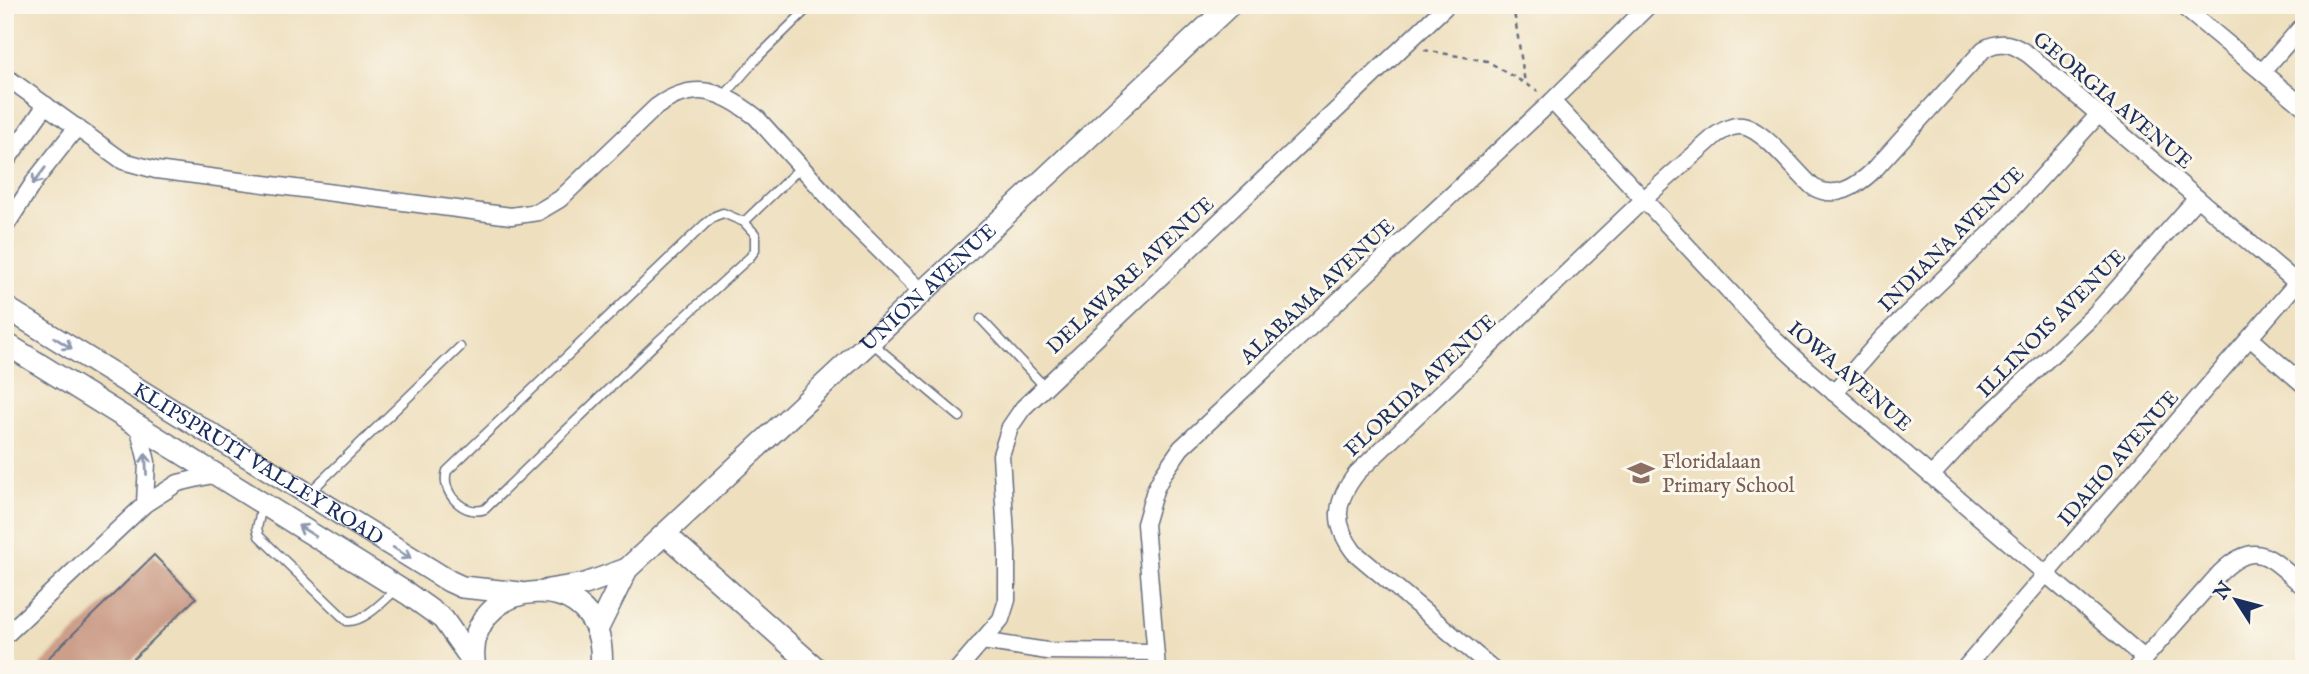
<svg xmlns="http://www.w3.org/2000/svg" width="2309" height="674" font-family="'IM FELL English',serif">
<rect width="100%" height="100%" fill="#fbf7ec"/>
<filter id="ink" filterUnits="userSpaceOnUse"><feTurbulence type="fractalNoise" baseFrequency=".0143" numOctaves="2"/><feDisplacementMap in="SourceGraphic" scale="14" xChannelSelector="R" yChannelSelector="G"/><feConvolveMatrix kernelMatrix="1 2 1 2 8 2 1 2 1" color-interpolation-filters="sRGB"/></filter>
<filter id="wash" filterUnits="userSpaceOnUse"><feTurbulence type="fractalNoise" baseFrequency=".00686" numOctaves="4" result="noise"/><feDisplacementMap in="SourceGraphic" scale="28" xChannelSelector="R" yChannelSelector="G"/><feGaussianBlur stdDeviation="1.57" result="paint"/><feColorMatrix in="noise" values="0 0 0 0 0 0 0 0 0 0 0 0 0 0 0 0 0 1.4 0 .05"/><feComposite in="paint" operator="in"/></filter>
<g filter="url(#wash)">
<rect width="100%" height="100%" fill="#eedfbe"/>
<g id="blocks">
<path fill="#cc9f8a" d="M 154,555 L 196,598 L 123,669 L 37,669 Z"/>
</g>
</g>
<g filter="url(#ink)">
<use href="#blocks" fill-opacity="0" stroke="#656d80" stroke-width="2"/>
<g fill="none" stroke-linecap="round" stroke-linejoin="round">
<g stroke="#656d80" stroke-width="11">
<g id="service">
<path d="M 724,96 L 759,56 L 811,5"/>
<path d="M 744,222 L 723,213 L 715,216 L 705,224 L 447,471 C 440,492 464,517 485,509 L 655,344 L 750,257 L 755,250 L 755,234 L 744,222 L 801,167"/>
<path d="M 981,319 L 1044,386"/>
<path d="M 872,343 L 960,417"/>
<path d="M 310,492 L 460,347"/>
<path d="M 262,506 L 257,528 L 259,536 L 347,621 C 364,623 385,599 397,589"/>
</g>
</g>
<g stroke="#656d80" stroke-width="19">
<g id="minor">
<path d="M 2181,5 L 2304,107"/>
<path d="M 2262,72 L 2304,24"/>
<path d="M 5,76 L 123,161 L 156,170 L 511,216 L 538,212 L 560,199 L 656,107 C 694,80 721,90 756,117 L 852,223 L 922,292"/>
<path d="M 1552,101 L 1773,338 L 1803,366 L 2144,658"/>
<path d="M 5,163 L 46,105"/>
<path d="M 5,227 L 36,179 L 77,127"/>
<path d="M 2250,338 L 2304,385"/>
<path d="M 1834,393 L 1882,338 L 1995,229 L 2098,115"/>
<path d="M 138,425 L 147,462 L 145,504"/>
<path d="M 1932,475 L 1980,423 L 2094,315 L 2197,198"/>
<path d="M 5,636 L 145,504 L 178,483 L 216,474"/>
<path d="M 982,641 L 1047,651 L 1155,652"/>
<path d="M 958,669 L 1001,619 L 1007,600 L 1007,552 L 1001,455 L 1010,427 L 1023,408 L 1447,5"/>
<path d="M 1157,669 L 1145,524 L 1155,490 L 1163,474 L 1181,448 L 1552,101 L 1649,5"/>
<path d="M 1493,669 L 1354,552 C 1332,523 1335,501 1357,473 L 1644,199 L 1716,135 C 1724,130 1732,125 1742,126 C 1764,129 1796,172 1813,187 C 1836,200 1856,187 1874,170 L 1984,49 C 2002,39 2013,44 2029,55 L 2297,283"/>
<path d="M 1964,669 L 2302,277"/>
<path d="M 2135,669 L 2219,574 C 2257,536 2271,559 2304,587"/>
</g>
</g>
<g stroke="#656d80" stroke-width="24">
<g id="tertiary">
<path id="s1" d="M 5,307 L 449,581 L 462,587 L 520,593"/>
<path d="M 5,343 L 408,594 L 443,619 L 474,663"/>
<path d="M 665,534 L 817,669"/>
<path d="M 548,590 L 585,584 L 627,569"/>
<path id="s2" d="M 598,628 L 627,569 L 1230,5"/>
<path d="M 475,668 C 458,575 611,559 601,669"/>
</g>
</g>
<g stroke="#656d80" stroke-width="2.5" stroke-dasharray="5 5" stroke-linecap="butt">
<path d="M 1513,5 L 1525,83"/>
<path d="M 1424,50 L 1487,61 L 1538,91"/>
</g>
<use href="#service" stroke="#fff" stroke-width="8"/>
<use href="#minor" stroke="#fff" stroke-width="16"/>
<use href="#tertiary" stroke="#fff" stroke-width="21"/>
</g>
<defs><path id="oneway-shaft" d="M-6 0H5M1.5-3L5.5 0L1.5 3" fill="none" stroke-width="1.6" stroke-linecap="round" stroke-linejoin="round" transform="scale(1.75)"/></defs>
<g stroke="#8d97ae">
<use href="#oneway-shaft" transform="translate(39 176) rotate(127)"/>
<use href="#oneway-shaft" transform="translate(63 343) rotate(32)"/>
<use href="#oneway-shaft" transform="translate(146 464) rotate(-93)"/>
<use href="#oneway-shaft" transform="translate(307 531) rotate(-148)"/>
<use href="#oneway-shaft" transform="translate(402 553) rotate(32)"/>
</g>
</g>
<defs>
<g id="school-bare" transform="scale(2.1)"><path d="M0-5L7-2L0 1L-7-2ZM-4 1L0 2.5L4 1V4Q0 6-4 4Z" fill="#8d6e63" stroke="#fbf7ec" stroke-width="2.5" paint-order="stroke"/></g>
</defs>
<g fill-rule="evenodd">
<use href="#school-bare" x="1641" y="473"/>
</g>
<g text-anchor="middle" stroke-width="6" stroke-linejoin="round" paint-order="stroke">
<g font-size="21" fill="#1b2f5e" stroke="#fbf7ec">
<text transform="translate(2113 100) rotate(40)" y="7">GEORGIA AVENUE</text>
<text transform="translate(1951 239) rotate(-45)" y="7">INDIANA AVENUE</text>
<text transform="translate(1130 275) rotate(-43)" y="7">DELAWARE AVENUE</text>
<text dy="7" stroke="none"><textPath href="#s2" startOffset="478">UNION AVENUE</textPath></text>
<text transform="translate(1317 291) rotate(-43)" y="7">ALABAMA AVENUE</text>
<text transform="translate(2051 323) rotate(-45)" y="7">ILLINOIS AVENUE</text>
<text transform="translate(1850 376) rotate(41)" y="7">IOWA AVENUE</text>
<text transform="translate(1420 385) rotate(-43)" y="7">FLORIDA AVENUE</text>
<text transform="translate(2118 458) rotate(-49)" y="7">IDAHO AVENUE</text>
<text dy="7" stroke="none"><textPath href="#s1" startOffset="298">KLIPSPRUIT VALLEY ROAD</textPath></text>
</g>
<g font-size="21" fill="#785e54" stroke="#fbf7ec" text-anchor="start">
<text x="1662" y="468">Floridalaan<tspan x="1662" dy="24">Primary School</tspan></text>
</g>
</g>
<rect width="2309" height="674" fill="none" stroke="#fbf7ec" stroke-width="28"/>
<g transform="translate(2236 600) rotate(306)" stroke="#fbf7ec" stroke-width="5" paint-order="stroke">
<path d="M0-5L12 26L0 18L-12 26Z" fill="#1b2f5e"/>
<text y="-10" font-size="19" font-weight="bold" text-anchor="middle" fill="#1b2f5e">N</text>
</g>
</svg>
